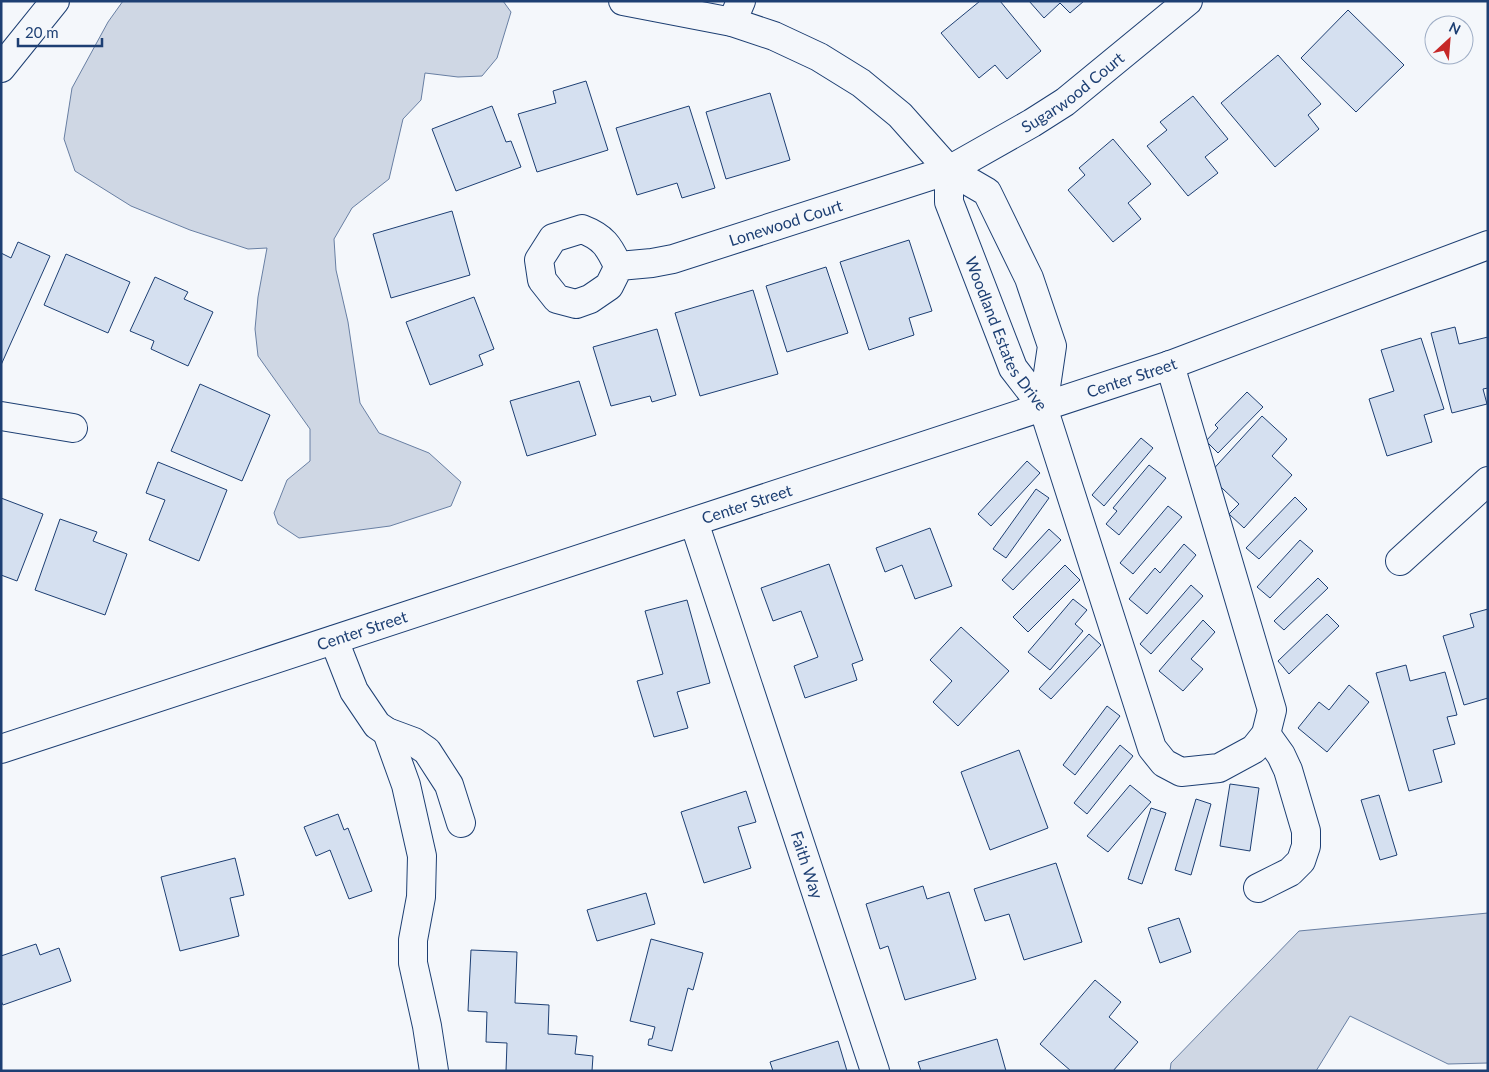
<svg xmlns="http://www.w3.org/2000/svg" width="1489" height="1072" font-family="Lato,sans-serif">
<rect width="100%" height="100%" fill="#f4f7fb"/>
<g fill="#cfd7e4" stroke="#687fa3">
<path d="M 123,1 L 503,1 L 511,12 L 497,58 L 482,76 L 458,77 L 425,73 L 421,100 L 403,119 L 389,179 L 352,208 L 334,239 L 336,270 L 348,322 L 360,403 L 379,433 L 429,453 L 461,482 L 451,506 L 390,526 L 299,538 L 278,524 L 274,513 L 287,480 L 310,461 L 310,429 L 258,356 L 255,329 L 258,297 L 267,248 L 248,249 L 190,230 L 131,206 L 75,171 L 64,139 L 72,88 L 108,22 Z"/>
<path d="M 1488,913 L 1488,1063 L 1448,1064 L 1350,1016 L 1316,1071 L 1170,1071 L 1171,1063 L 1299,931 Z"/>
</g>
<g fill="#d5e0f0" stroke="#1d3f73">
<path d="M 980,1 L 1000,1 L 1041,51 L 1007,79 L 995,65 L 979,78 L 941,33 Z"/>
<path d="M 1029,1 L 1084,1 L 1070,13 L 1060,3 L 1044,18 Z"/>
<path d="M 1348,10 L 1404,65 L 1356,112 L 1301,58 Z"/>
<path d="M 1278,55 L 1321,104 L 1308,115 L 1319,129 L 1275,167 L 1221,103 Z"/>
<path d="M 586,81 L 608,150 L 537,172 L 518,114 L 556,103 L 553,91 Z"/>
<path d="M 770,93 L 790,160 L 726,179 L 706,112 Z"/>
<path d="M 1193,96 L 1228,139 L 1205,157 L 1218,173 L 1188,196 L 1147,146 L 1167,130 L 1160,122 Z"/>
<path d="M 492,106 L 506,142 L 511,141 L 521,167 L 456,191 L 432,129 Z"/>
<path d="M 689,106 L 715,188 L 682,198 L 677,183 L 637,195 L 616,128 Z"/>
<path d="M 1113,139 L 1151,184 L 1128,203 L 1141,219 L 1113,242 L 1068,190 L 1085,175 L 1079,168 Z"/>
<path d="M 452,211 L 470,275 L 391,298 L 373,234 Z"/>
<path d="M 909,240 L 932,311 L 909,318 L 914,335 L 869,350 L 840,262 Z"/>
<path d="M 18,242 L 50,256 L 1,365 L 1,253 L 11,258 Z"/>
<path d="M 66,254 L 130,282 L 108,333 L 44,305 Z"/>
<path d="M 826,267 L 848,333 L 787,352 L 766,286 Z"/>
<path d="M 155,277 L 188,292 L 184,299 L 213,312 L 188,366 L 151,349 L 154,341 L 130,331 Z"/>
<path d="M 753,290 L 778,374 L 700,396 L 675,313 Z"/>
<path d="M 474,297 L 494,349 L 479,355 L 483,365 L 430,385 L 406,322 Z"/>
<path d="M 1455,327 L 1459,344 L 1488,337 L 1488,388 L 1483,389 L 1487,404 L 1452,413 L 1431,333 Z"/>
<path d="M 657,329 L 676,395 L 652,402 L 650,396 L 611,406 L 593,347 Z"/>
<path d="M 1421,338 L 1444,409 L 1424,415 L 1432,442 L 1387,456 L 1369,399 L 1394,391 L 1381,350 Z"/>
<path d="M 579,381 L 596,435 L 527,456 L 510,401 Z"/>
<path d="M 200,384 L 270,415 L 242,481 L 171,451 Z"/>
<path d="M 1247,392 L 1263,407 L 1218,453 L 1206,441 L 1218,428 L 1215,425 Z"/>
<path d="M 1262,416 L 1287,439 L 1272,456 L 1292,475 L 1244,528 L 1229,514 L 1239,504 L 1208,475 Z"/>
<path d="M 1141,438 L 1153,448 L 1104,506 L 1092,495 Z"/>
<path d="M 1027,461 L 1040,473 L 991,526 L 978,514 Z"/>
<path d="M 158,462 L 227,490 L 199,561 L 149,540 L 165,500 L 146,493 Z"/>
<path d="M 1149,465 L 1166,478 L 1119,535 L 1106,524 L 1117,511 L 1113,508 Z"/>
<path d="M 1036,489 L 1049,498 L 1006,558 L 993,549 Z"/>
<path d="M 1295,497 L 1307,509 L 1259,559 L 1246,548 Z"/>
<path d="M 1,498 L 43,514 L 17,581 L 1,575 Z"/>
<path d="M 1168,506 L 1182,517 L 1133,574 L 1120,563 Z"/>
<path d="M 60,519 L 97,532 L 93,541 L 127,554 L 105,615 L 35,590 Z"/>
<path d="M 930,528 L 952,586 L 915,599 L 902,565 L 885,572 L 876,548 Z"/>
<path d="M 1049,529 L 1061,540 L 1013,590 L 1002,580 Z"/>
<path d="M 1300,540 L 1313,551 L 1270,598 L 1257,587 Z"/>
<path d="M 1184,544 L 1196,555 L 1147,614 L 1129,599 L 1155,568 L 1160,573 Z"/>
<path d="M 829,564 L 863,660 L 852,664 L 857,680 L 805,698 L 794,666 L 818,657 L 801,611 L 773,621 L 761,588 Z"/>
<path d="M 1065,565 L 1080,580 L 1028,632 L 1013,617 Z"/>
<path d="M 1318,578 L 1328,588 L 1284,630 L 1274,621 Z"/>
<path d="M 1191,585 L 1203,596 L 1151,654 L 1140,644 Z"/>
<path d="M 1073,599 L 1087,610 L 1075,624 L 1083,631 L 1050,670 L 1028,652 Z"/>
<path d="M 687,600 L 710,683 L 677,692 L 688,728 L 654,737 L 637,681 L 663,674 L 645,611 Z"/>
<path d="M 1488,609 L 1488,698 L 1464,705 L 1443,636 L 1474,627 L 1470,614 Z"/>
<path d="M 1327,614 L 1339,626 L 1289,674 L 1278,661 Z"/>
<path d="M 1203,620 L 1215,632 L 1191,659 L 1203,669 L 1183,691 L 1159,671 Z"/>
<path d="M 961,627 L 1009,671 L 958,726 L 933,702 L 952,681 L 930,660 Z"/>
<path d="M 1089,634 L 1101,645 L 1051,699 L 1039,689 Z"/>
<path d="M 1406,665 L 1410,681 L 1445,672 L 1457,715 L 1447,717 L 1455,744 L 1433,750 L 1442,782 L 1409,791 L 1376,673 Z"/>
<path d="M 1349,685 L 1369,702 L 1327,752 L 1298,728 L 1319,702 L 1329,710 Z"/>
<path d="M 1107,706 L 1120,716 L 1075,775 L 1063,765 Z"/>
<path d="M 1120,745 L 1133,756 L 1087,814 L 1074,803 Z"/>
<path d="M 1019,750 L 1048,828 L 990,850 L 961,772 Z"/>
<path d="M 1230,784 L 1259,788 L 1250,851 L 1220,846 Z"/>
<path d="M 1130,785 L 1151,802 L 1108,852 L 1087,836 Z"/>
<path d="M 746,791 L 756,822 L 738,827 L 751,868 L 704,883 L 681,812 Z"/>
<path d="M 1379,795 L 1397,855 L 1380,860 L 1361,800 Z"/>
<path d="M 1196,799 L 1211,804 L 1191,875 L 1175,870 Z"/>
<path d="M 1151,808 L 1166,813 L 1142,884 L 1128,879 Z"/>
<path d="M 338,814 L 344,830 L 348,828 L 372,891 L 349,899 L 330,850 L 316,856 L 304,827 Z"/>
<path d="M 235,858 L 244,895 L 230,898 L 239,936 L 180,951 L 161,877 Z"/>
<path d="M 1056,863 L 1082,942 L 1024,960 L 1009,914 L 985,921 L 974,889 Z"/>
<path d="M 923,886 L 927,899 L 949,892 L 976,979 L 905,1000 L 888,946 L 880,949 L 866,904 Z"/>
<path d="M 646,893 L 655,924 L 597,941 L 587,910 Z"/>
<path d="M 1179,918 L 1191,952 L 1160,963 L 1148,928 Z"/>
<path d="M 651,939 L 703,953 L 693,990 L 688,988 L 672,1051 L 648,1045 L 649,1039 L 652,1039 L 655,1027 L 630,1021 Z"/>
<path d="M 36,944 L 40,955 L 59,948 L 71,981 L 3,1005 L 1,1001 L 1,956 Z"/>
<path d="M 471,950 L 517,952 L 515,1003 L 549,1005 L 548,1034 L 577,1036 L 575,1054 L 593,1056 L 592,1071 L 506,1071 L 507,1043 L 486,1042 L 487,1012 L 468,1011 Z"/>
<path d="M 1095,980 L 1121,1002 L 1109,1017 L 1138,1042 L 1113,1071 L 1071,1071 L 1040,1044 Z"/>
<path d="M 997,1039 L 1006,1071 L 921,1071 L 918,1062 Z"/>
<path d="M 838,1041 L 847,1071 L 773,1071 L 770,1062 Z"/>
</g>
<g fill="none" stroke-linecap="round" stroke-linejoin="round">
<g stroke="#1d3f73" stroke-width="30">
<g id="minor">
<path d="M 623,1 L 732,22 L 774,36 L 819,57 L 861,83 L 900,115 L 949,170 L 987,192 L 1029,278 L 1052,346 L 1043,407"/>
<path d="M 732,22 L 741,1"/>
<path d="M 1,68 L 55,1"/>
<path id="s1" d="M 949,170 L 949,202 L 1013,368 L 1043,407 L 1152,748 L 1164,763 L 1181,772 L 1219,768 L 1254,749 L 1266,734 L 1272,710 L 1170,365"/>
<path id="s2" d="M 619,266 L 609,286 L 590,299 L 576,304 L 557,299 L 542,280 L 539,260 L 553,238 L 582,229 C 603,237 609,246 618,266 L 619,266 L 652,263 L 673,259 L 949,170 L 1032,123 L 1065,102 L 1188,1"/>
<path d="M 1,416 L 73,428"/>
<path id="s3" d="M 694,522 L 875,1071"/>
<path d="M 1400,561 L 1488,481"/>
<path d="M 334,640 L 354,691 L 377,725 L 387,732 L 414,742 L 427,751 L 449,785 L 461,823"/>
<path d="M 387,732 L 406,785 L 422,856 L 421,897 L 413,940 L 413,963 L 427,1026 L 434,1071"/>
<path id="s4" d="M 1,749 L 1170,365 L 1488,245"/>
<path d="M 1258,888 L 1290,872 L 1301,861 L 1306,846 L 1306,831 L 1288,770 L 1281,755 L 1266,734"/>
</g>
</g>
<use href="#minor" stroke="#f4f7fb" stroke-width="28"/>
</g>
<g text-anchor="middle" stroke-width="4" stroke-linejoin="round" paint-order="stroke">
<g font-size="16" fill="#1d3f73" stroke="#f4f7fb">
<text dy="6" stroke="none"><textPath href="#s2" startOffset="726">Sugarwood Court</textPath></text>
<text dy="6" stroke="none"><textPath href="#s2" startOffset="408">Lonewood Court</textPath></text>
<text dy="6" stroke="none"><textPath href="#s1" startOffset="176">Woodland Estates Drive</textPath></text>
<text dy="6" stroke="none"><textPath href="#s4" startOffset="1190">Center Street</textPath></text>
<text dy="6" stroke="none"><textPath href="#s4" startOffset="785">Center Street</textPath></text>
<text dy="6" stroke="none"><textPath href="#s4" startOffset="380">Center Street</textPath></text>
<text dy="6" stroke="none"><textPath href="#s3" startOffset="361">Faith Way</textPath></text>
</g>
</g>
<rect width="1489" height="1072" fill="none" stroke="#1d3f73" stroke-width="5"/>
<g transform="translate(1449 40) rotate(26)"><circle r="24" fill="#f4f7fb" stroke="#9eadc5"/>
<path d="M0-4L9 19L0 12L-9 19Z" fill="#c62828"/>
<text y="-8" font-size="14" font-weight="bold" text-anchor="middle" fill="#1d3f73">N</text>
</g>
<path d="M18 38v8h84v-8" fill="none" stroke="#1d3f73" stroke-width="2.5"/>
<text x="25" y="38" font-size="15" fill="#1d3f73" stroke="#f4f7fb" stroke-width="4" paint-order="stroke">20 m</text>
</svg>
